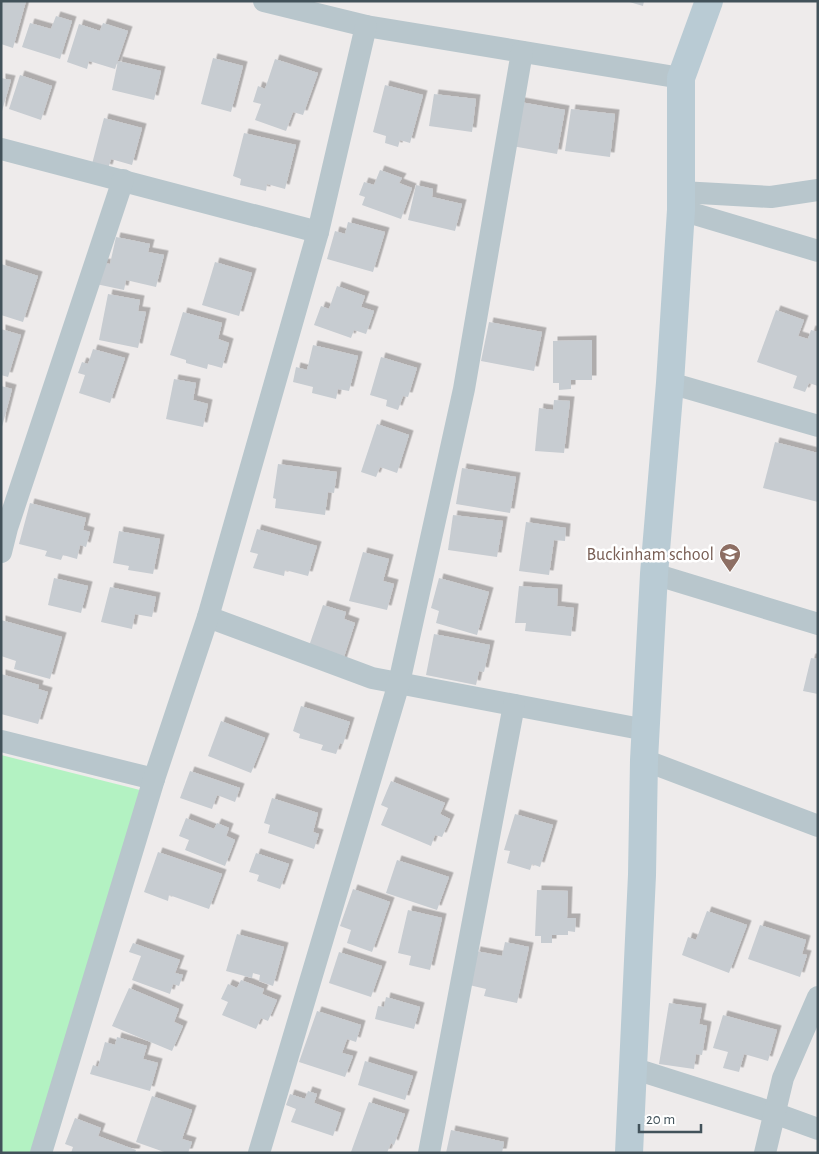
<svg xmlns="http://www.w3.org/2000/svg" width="819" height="1154" font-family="'Alegreya Sans',sans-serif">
<defs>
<filter id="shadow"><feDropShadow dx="4.5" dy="-4.5" stdDeviation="0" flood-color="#0004"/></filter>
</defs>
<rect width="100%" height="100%" fill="#eeebeb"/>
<path fill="#b3f2c2" d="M 1,755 L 140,790 L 36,1153 L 1,1153 Z"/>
<g fill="#c7ccd1" filter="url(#shadow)">
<path d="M 1,1 L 26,1 L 13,48 L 1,44 Z"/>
<path d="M 626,1 L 644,1 L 643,6 Z"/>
<path d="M 56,16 L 72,21 L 60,59 L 22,47 L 30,23 L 51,29 Z"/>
<path d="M 103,23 L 128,31 L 115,69 L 89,61 L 87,69 L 67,62 L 79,24 L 100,31 Z"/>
<path d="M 213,58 L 243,66 L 231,112 L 201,104 Z"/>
<path d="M 275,59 L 318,73 L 303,115 L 293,112 L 286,131 L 255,120 L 261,104 L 253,102 L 258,86 L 265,89 Z"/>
<path d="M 118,61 L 161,71 L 154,100 L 112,90 Z"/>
<path d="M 20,75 L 52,86 L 41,120 L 9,109 Z"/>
<path d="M 1,78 L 11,80 L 2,111 L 1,111 Z"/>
<path d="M 385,85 L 423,95 L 410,143 L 400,140 L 398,147 L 385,143 L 386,136 L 373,132 Z"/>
<path d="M 434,94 L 476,99 L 472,132 L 429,126 Z"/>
<path d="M 520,102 L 565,110 L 557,154 L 512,146 Z"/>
<path d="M 571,109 L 615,114 L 610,157 L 565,151 Z"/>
<path d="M 104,118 L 142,128 L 132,165 L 111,159 L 108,169 L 92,164 Z"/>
<path d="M 244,133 L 296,145 L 285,189 L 267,184 L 266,191 L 240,185 L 241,179 L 233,176 Z"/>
<path d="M 380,170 L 402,178 L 399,183 L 412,188 L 401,219 L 362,205 L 365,197 L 359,195 L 364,182 L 374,185 Z"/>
<path d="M 416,185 L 433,189 L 432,197 L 462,204 L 455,231 L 408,220 Z"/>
<path d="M 348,222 L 385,232 L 373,272 L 327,259 L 335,231 L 345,234 Z"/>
<path d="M 116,237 L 150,244 L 148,252 L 164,255 L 156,287 L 126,280 L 124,290 L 96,284 L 102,263 L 110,264 Z"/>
<path d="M 215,262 L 252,273 L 239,316 L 202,305 Z"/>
<path d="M 1,264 L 38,276 L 23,322 L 1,315 Z"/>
<path d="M 337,286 L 365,296 L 361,307 L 374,311 L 366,334 L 354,330 L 351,338 L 314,325 L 321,306 L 329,309 Z"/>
<path d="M 108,294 L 140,300 L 138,311 L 146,312 L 138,348 L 99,340 Z"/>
<path d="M 776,310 L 804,320 L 798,336 L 808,339 L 811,330 L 818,332 L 818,386 L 809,383 L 805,392 L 793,388 L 797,376 L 757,362 Z"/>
<path d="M 183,312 L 222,323 L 218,339 L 229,343 L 222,368 L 208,364 L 207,369 L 186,363 L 186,360 L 170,355 Z"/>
<path d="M 489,322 L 542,332 L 534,371 L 481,361 Z"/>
<path d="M 1,329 L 21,335 L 8,377 L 1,375 Z"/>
<path d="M 592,340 L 592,380 L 571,380 L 571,389 L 559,390 L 559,383 L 553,383 L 553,341 Z"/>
<path d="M 313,345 L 358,356 L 349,391 L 338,389 L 336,399 L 312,393 L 313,387 L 293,382 L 296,367 L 307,370 Z"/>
<path d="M 93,349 L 125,358 L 110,403 L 79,393 L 85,375 L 78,373 L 82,362 L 88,364 Z"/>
<path d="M 381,357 L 417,368 L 408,397 L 403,396 L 398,410 L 386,406 L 387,400 L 370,395 Z"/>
<path d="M 174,379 L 196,383 L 193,400 L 208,404 L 203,427 L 166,419 Z"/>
<path d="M 1,386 L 12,389 L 2,427 L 1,427 Z"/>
<path d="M 554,400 L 570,401 L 564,453 L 535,451 L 539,408 L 553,410 Z"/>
<path d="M 377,424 L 409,435 L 397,473 L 380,467 L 376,477 L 361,472 Z"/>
<path d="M 775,442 L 818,453 L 818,502 L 763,488 Z"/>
<path d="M 278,464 L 337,472 L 334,493 L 328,492 L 325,515 L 275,508 L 276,499 L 273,498 Z"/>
<path d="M 462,468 L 516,477 L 510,513 L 456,504 Z"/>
<path d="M 30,503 L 86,518 L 83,530 L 90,532 L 86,547 L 80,545 L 77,559 L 63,555 L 61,560 L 45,556 L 47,551 L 19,544 Z"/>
<path d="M 453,515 L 503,521 L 497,557 L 448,550 Z"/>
<path d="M 526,522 L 566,528 L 565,541 L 554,540 L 549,575 L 519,571 Z"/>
<path d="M 257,529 L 317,546 L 308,576 L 285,570 L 284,576 L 253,568 L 258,554 L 250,552 Z"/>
<path d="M 119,531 L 160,539 L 153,574 L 128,570 L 129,566 L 113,563 Z"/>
<path d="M 363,552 L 389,559 L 383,581 L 394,584 L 387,610 L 349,601 Z"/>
<path d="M 54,578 L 88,586 L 81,613 L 48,605 Z"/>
<path d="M 439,578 L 489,592 L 477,635 L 436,623 L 439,611 L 431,608 Z"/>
<path d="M 519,586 L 558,589 L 557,606 L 574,608 L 571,636 L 525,631 L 526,623 L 515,623 Z"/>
<path d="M 110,587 L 156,597 L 152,617 L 135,614 L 132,629 L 101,622 Z"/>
<path d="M 323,605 L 346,612 L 344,619 L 355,623 L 342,663 L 307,652 Z"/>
<path d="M 1,620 L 62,637 L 50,679 L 14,669 L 16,661 L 1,656 Z"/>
<path d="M 434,634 L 490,645 L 484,672 L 479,671 L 476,685 L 426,675 Z"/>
<path d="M 811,658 L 818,659 L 818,694 L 803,691 Z"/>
<path d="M 1,674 L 39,685 L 38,689 L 48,692 L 38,724 L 1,714 Z"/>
<path d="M 301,706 L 350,722 L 343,744 L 340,743 L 336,754 L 321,750 L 323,745 L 299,738 L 300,734 L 293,731 Z"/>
<path d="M 221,721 L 265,738 L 251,773 L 208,756 Z"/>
<path d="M 190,771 L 240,788 L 235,802 L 217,795 L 212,809 L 180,798 Z"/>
<path d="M 391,781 L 445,803 L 440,814 L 450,819 L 442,837 L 435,835 L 431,846 L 381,825 L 388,808 L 381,805 Z"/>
<path d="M 272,798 L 318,813 L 313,832 L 319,834 L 314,849 L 268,833 L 270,825 L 264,823 Z"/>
<path d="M 515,814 L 553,825 L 540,867 L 532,864 L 530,870 L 507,863 L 510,851 L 504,850 Z"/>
<path d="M 186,818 L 214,829 L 217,823 L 229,828 L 226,836 L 235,840 L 225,866 L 185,850 L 189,840 L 179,836 Z"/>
<path d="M 158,852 L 222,874 L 209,909 L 169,895 L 168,901 L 144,892 Z"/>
<path d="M 256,853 L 289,864 L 280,889 L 257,881 L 259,875 L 249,872 Z"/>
<path d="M 397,860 L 449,877 L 437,910 L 386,893 Z"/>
<path d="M 353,889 L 390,902 L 372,952 L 347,943 L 351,930 L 340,926 Z"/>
<path d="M 537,890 L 568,891 L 567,918 L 576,918 L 575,932 L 568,931 L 568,935 L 552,935 L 552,943 L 541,943 L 541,936 L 535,936 Z"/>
<path d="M 408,910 L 442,918 L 430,970 L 409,965 L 411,956 L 398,953 Z"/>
<path d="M 707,911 L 747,925 L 729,973 L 682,955 L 688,937 L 696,940 Z"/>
<path d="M 760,925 L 806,940 L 802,954 L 807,955 L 800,977 L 748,959 Z"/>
<path d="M 237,934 L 284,947 L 273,986 L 259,981 L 260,975 L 253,973 L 252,978 L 226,971 Z"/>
<path d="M 505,942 L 529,947 L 517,1003 L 484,996 L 486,989 L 469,985 L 476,951 L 502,956 Z"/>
<path d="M 133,943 L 180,960 L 175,973 L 183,975 L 179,986 L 173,984 L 170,994 L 132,980 L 141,956 L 129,952 Z"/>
<path d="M 339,952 L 382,966 L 371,997 L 329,983 Z"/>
<path d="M 241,980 L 264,989 L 262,994 L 277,1000 L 268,1021 L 261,1018 L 256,1029 L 222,1015 L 228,1002 L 221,999 L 228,984 L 237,988 Z"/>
<path d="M 129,988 L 179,1009 L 174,1022 L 183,1026 L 172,1051 L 112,1026 Z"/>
<path d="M 386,997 L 420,1007 L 414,1029 L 375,1019 L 378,1006 L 384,1007 Z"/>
<path d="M 669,1003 L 702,1008 L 699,1024 L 707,1026 L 702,1055 L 696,1054 L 694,1069 L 659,1064 Z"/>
<path d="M 317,1011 L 361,1025 L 356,1042 L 347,1039 L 342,1053 L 353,1056 L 345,1077 L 299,1062 Z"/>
<path d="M 723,1015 L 777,1030 L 768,1061 L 744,1054 L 739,1072 L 723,1068 L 728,1052 L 713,1048 Z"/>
<path d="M 117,1037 L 147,1046 L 143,1059 L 158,1063 L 150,1091 L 90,1074 L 93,1065 L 98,1067 L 105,1042 L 115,1045 Z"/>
<path d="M 365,1061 L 413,1076 L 405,1100 L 358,1085 Z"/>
<path d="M 308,1091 L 317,1094 L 314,1103 L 341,1113 L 333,1136 L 291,1122 L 296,1109 L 286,1105 L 290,1094 L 305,1099 Z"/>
<path d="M 152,1096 L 192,1110 L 182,1139 L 192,1142 L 188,1153 L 167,1153 L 136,1142 Z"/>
<path d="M 369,1102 L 405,1114 L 394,1145 L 391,1143 L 387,1153 L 351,1152 Z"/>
<path d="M 75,1118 L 101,1128 L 98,1136 L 136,1150 L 135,1153 L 71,1153 L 73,1147 L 65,1144 Z"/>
<path d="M 451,1130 L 504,1142 L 502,1153 L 446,1153 Z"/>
</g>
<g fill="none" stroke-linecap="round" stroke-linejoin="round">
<g stroke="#b8c6cc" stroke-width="22">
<path d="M 264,1 L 366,26 L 681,78"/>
<path d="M 1,149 L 318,232"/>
<path d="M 681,192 L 771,197 L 818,190"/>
<path d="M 681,210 L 818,251"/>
<path d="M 670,383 L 818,426"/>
<path d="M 1,552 L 7,528 L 123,180"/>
<path d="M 654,574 L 818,624"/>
<path d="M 208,617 L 372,678 L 646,730"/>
<path d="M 1,741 L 154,779"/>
<path d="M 644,760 L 818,826"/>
<path d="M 632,1068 L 774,1113 L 818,1129"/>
<path d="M 41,1153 L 154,779 L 208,617 L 318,232 L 366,26"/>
<path d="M 259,1153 L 399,683 L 464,389 L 522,52"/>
<path d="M 429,1153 L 514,705"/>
<path d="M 765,1153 L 783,1078 L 818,997"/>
</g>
<path stroke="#b9cbd4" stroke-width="28" d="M 629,1153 L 642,875 L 644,760 L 654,574 L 670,383 L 681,210 L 681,78 L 709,1"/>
</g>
<defs>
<g id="school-pin" transform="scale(1.125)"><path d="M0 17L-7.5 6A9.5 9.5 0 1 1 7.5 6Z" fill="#8d6e63" stroke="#fff"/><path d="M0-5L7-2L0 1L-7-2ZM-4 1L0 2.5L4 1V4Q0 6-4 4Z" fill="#fff"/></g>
</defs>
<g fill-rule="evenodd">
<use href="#school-pin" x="730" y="554"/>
</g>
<g text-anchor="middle" stroke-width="5" stroke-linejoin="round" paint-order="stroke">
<g font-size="18" fill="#785e54" stroke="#fff" text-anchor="end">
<text x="714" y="560">Buckinham school</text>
</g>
</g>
<rect width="819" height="1154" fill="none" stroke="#42525a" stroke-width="5"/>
<path d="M639 1124v8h62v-8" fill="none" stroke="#42525a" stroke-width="2.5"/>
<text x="646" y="1124" font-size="15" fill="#42525a" stroke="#ffffff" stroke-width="4" paint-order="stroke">20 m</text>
</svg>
